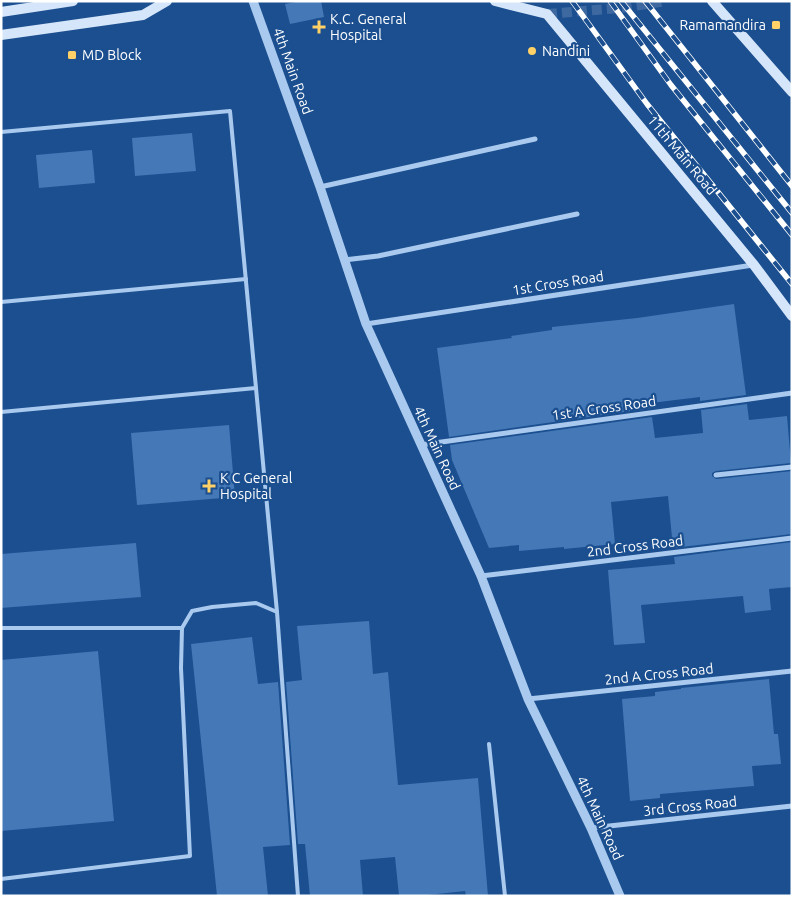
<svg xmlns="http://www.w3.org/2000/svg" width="793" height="897" font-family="Ubuntu,sans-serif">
<rect width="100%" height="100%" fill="#1b4f8f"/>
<g fill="#4478b7">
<path d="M 301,1 L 321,1 L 324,17 L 290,24 L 285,4 Z"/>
<path d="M 192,133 L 196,171 L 135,176 L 132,138 Z"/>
<path d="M 92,150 L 95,183 L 39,188 L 36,155 Z"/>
<path d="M 734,304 L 746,395 L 700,401 L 700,397 L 651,403 L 651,408 L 449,437 L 437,348 L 512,338 L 511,336 L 552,330 L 552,327 L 637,318 Z"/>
<path d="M 747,404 L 749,420 L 787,416 L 791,463 L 716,471 L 712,473 L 712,476 L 716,479 L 792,471 L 792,534 L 673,548 L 668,496 L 611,502 L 615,544 L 564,549 L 564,547 L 519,551 L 519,545 L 489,548 L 452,460 L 450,445 L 652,417 L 655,438 L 703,433 L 701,410 Z"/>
<path d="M 229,425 L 235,497 L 137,505 L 131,433 Z"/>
<path d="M 792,542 L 792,587 L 769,589 L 771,610 L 745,613 L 743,596 L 641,605 L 645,643 L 614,645 L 608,570 L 675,564 L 674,557 Z"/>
<path d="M 136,543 L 141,597 L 1,608 L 1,554 Z"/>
<path d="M 369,621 L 373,674 L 388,672 L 398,785 L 478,778 L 488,896 L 466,896 L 465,891 L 418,896 L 399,896 L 395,857 L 360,860 L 363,896 L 310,896 L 305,844 L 298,844 L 286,682 L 302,680 L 297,626 Z"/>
<path d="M 252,637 L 258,684 L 278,682 L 290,845 L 263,847 L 268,896 L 217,896 L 191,644 Z"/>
<path d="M 98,651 L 114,821 L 1,831 L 1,660 Z"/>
<path d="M 769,679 L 774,734 L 778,734 L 781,764 L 752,766 L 754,786 L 660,794 L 660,798 L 630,801 L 622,699 L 655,696 L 655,692 L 681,689 L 681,688 Z"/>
</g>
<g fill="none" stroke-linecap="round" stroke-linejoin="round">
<path stroke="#3d69a0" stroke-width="10" stroke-dasharray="10 5" stroke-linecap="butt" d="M 547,14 L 620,8 L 666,1"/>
<g stroke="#a9c9ee" stroke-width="4">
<path d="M 1,132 L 230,111 L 277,612"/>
<path d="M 1,302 L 246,279"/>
<path d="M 1,412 L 256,388"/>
<path d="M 1,628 L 182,628"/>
<path d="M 489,744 L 505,896"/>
<path d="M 1,879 L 190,856 L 181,668 L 182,628 L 192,611 L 212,607 L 256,603 L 277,612 L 298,896"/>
</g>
<g stroke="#a9c9ee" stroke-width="5">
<path d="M 320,187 L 535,139"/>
<path d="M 344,260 L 378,256 L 577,214"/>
<path d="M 366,324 L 753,265"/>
<path d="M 420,445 L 792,393"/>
<path d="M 716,475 L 792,467"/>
<path d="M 481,576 L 792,538"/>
<path d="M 528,699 L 792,671"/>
<path d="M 591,828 L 792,806"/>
</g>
<path stroke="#a9c9ee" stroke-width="9" d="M 253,1 L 320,187 L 366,324 L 481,576 L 528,699 L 591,828 L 620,896"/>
<g stroke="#d6e6fa" stroke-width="10">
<path d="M 495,1 L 547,14 L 754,265 L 792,316"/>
<path d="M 712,1 L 792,92"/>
<path d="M 1,12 L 73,1"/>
<path d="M 1,35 L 143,15 L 167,1"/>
</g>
<g stroke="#fff" stroke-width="5.5">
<g id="rail">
<path d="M 572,1 L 647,104 L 792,284"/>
<path d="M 610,1 L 671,85 L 792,235"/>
<path d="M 621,1 L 792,213"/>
<path d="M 645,1 L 792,186"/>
</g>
</g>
<use href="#rail" stroke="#1b4f8f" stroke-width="4" stroke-dasharray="11" stroke-linecap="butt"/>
</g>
<g fill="#ffd166" stroke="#1b4f8f" stroke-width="2">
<rect x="771" y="20" width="10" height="10" rx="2.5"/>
<path d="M316.5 19.5h5v5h5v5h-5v5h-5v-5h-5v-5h5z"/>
<circle cx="532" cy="51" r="5"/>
<rect x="67" y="50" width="10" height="10" rx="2.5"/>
<path d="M206.5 478.5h5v5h5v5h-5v5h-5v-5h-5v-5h5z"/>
</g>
<g text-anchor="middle" stroke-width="4.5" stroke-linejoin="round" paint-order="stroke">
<g font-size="14" fill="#fff" stroke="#1b4f8f" text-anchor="start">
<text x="330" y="24">K.C. General<tspan x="330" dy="16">Hospital</tspan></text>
<text x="766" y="30" text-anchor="end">Ramamandira</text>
<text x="542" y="56">Nandini</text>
<text x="82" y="60">MD Block</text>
<text x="220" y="483">K C General<tspan x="220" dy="16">Hospital</tspan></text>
</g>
<g font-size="14" fill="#fff" stroke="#1b4f8f">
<text transform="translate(293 71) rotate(70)" y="5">4th Main Road</text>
<text transform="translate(682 155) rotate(50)" y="5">11th Main Road</text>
<text transform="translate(558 283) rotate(-9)" y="5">1st Cross Road</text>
<text transform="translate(604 408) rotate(-8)" y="5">1st A Cross Road</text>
<text transform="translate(437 448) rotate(65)" y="5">4th Main Road</text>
<text transform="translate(635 546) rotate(-7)" y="5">2nd Cross Road</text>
<text transform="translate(659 674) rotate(-6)" y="5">2nd A Cross Road</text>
<text transform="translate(690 806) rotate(-6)" y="5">3rd Cross Road</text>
<text transform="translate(600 818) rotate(65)" y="5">4th Main Road</text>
</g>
</g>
<rect width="793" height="897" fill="none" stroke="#ffffff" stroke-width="5"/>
</svg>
